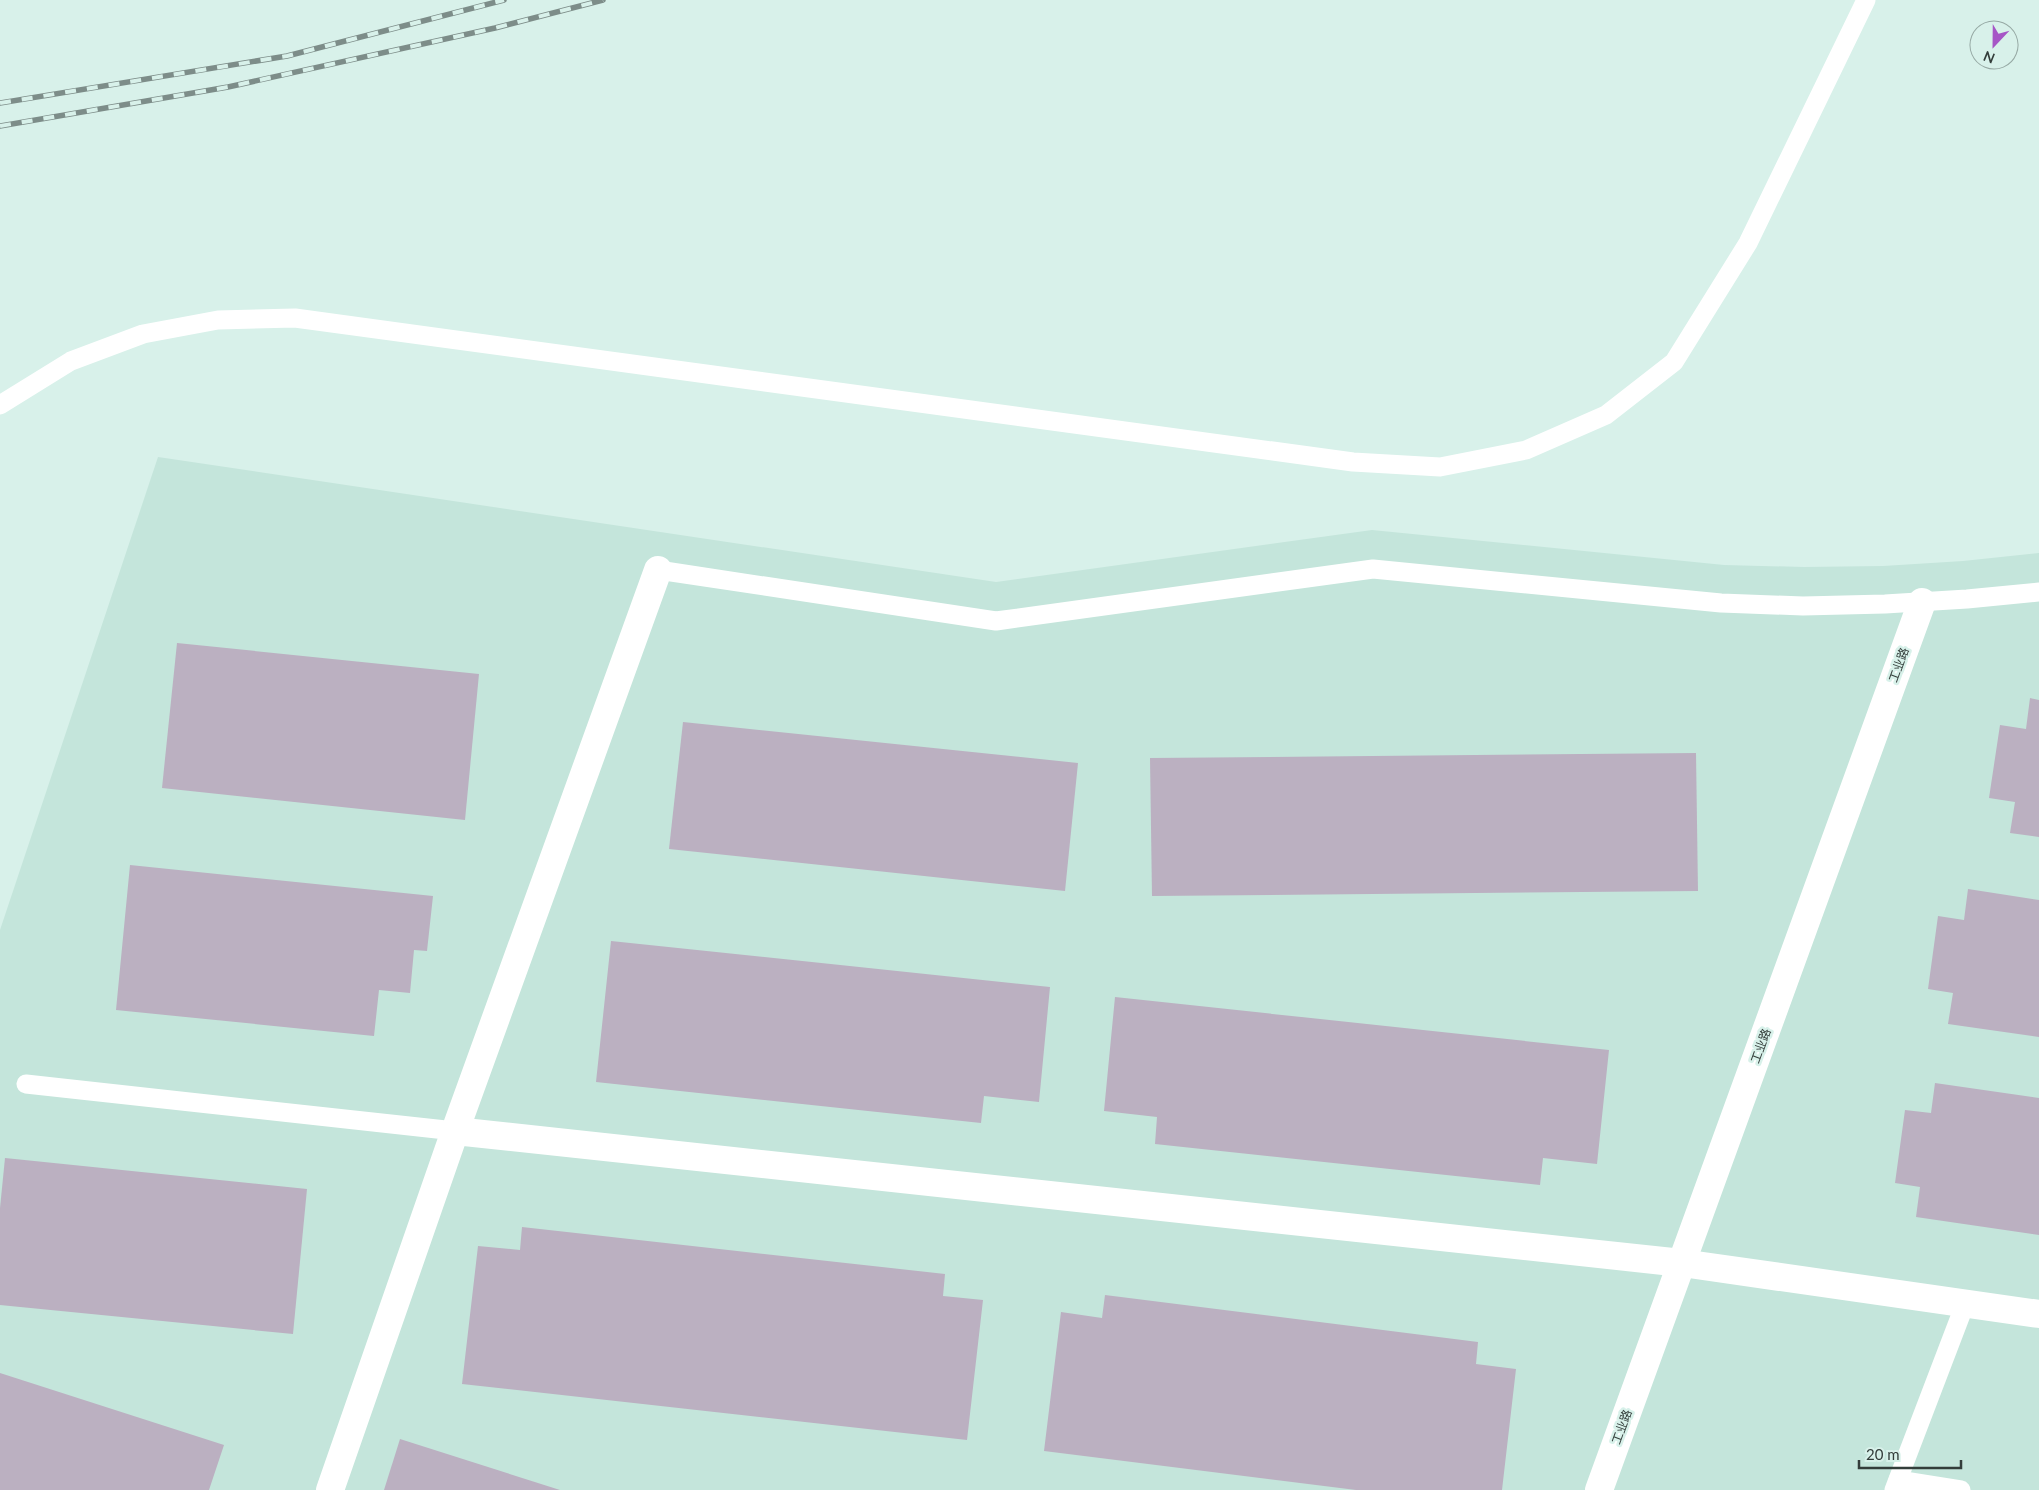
<svg xmlns="http://www.w3.org/2000/svg" width="2039" height="1490" font-family="Lato,'Noto Sans SC',sans-serif">
<rect width="100%" height="100%" fill="#d8f1ea"/>
<path fill="#c4e5db" d="M 158,457 L 996,582 L 1372,530 L 1724,565 L 1804,567 L 1883,566 L 1963,561 L 2039,553 L 2039,1490 L 0,1490 L 0,930 Z"/>
<g fill="#bbb0c1">
<path d="M 177,643 L 479,674 L 465,820 L 162,788 Z"/>
<path d="M 2030,698 L 2039,700 L 2039,837 L 2010,833 L 2015,802 L 1989,798 L 2000,725 L 2026,729 Z"/>
<path d="M 683,722 L 1078,763 L 1065,891 L 669,849 Z"/>
<path d="M 1696,753 L 1698,891 L 1152,896 L 1150,758 Z"/>
<path d="M 130,865 L 433,896 L 427,951 L 414,950 L 410,993 L 379,990 L 374,1036 L 116,1010 Z"/>
<path d="M 1968,889 L 2039,900 L 2039,1037 L 1948,1024 L 1953,993 L 1928,989 L 1938,916 L 1964,920 Z"/>
<path d="M 611,941 L 1050,987 L 1039,1102 L 984,1096 L 981,1123 L 596,1082 Z"/>
<path d="M 1115,997 L 1609,1050 L 1597,1164 L 1543,1158 L 1540,1185 L 1155,1144 L 1157,1117 L 1104,1111 Z"/>
<path d="M 1935,1083 L 2039,1098 L 2039,1235 L 1916,1217 L 1920,1187 L 1895,1183 L 1905,1110 L 1931,1113 Z"/>
<path d="M 5,1158 L 307,1189 L 293,1334 L 0,1305 L 0,1208 Z"/>
<path d="M 522,1227 L 945,1274 L 943,1296 L 983,1300 L 967,1440 L 462,1384 L 478,1246 L 520,1250 Z"/>
<path d="M 1105,1295 L 1478,1342 L 1476,1364 L 1516,1369 L 1502,1490 L 1356,1490 L 1044,1451 L 1061,1312 L 1102,1318 Z"/>
<path d="M 0,1373 L 224,1445 L 209,1490 L 0,1490 Z"/>
<path d="M 400,1439 L 560,1490 L 384,1490 Z"/>
</g>
<g fill="none" stroke-linecap="round" stroke-linejoin="round">
<g stroke="#fff" stroke-width="19">
<path d="M 0,405 L 71,361 L 143,334 L 218,320 L 295,318 L 1353,462 L 1440,467 L 1526,450 L 1606,415 L 1674,362 L 1748,243 L 1866,0"/>
<path d="M 658,570 L 996,621 L 1373,569 L 1721,603 L 1803,606 L 1885,604 L 1967,599 L 2039,592"/>
<path d="M 26,1084 L 455,1131"/>
<path d="M 1898,1480 L 1961,1490"/>
<path d="M 1894,1490 L 1965,1304"/>
</g>
<g stroke="#fff" stroke-width="28">
<path d="M 455,1131 L 1682,1263 L 2039,1314"/>
<path d="M 330,1490 L 455,1131 L 658,570"/>
<path d="M 1599,1490 L 1922,602"/>
</g>
<g stroke="#7d8d89" stroke-width="5.5">
<g id="rail">
<path d="M 0,103 L 287,56 L 504,0"/>
<path d="M 0,126 L 228,87 L 495,28 L 603,0"/>
</g>
</g>
<use href="#rail" stroke="#d8f1ea" stroke-width="4" stroke-dasharray="11" stroke-linecap="butt"/>
</g>
<g text-anchor="middle" stroke-width="5" stroke-linejoin="round" paint-order="stroke">
<g font-size="12" fill="#333d3a" stroke="#d8f1ea">
<text transform="translate(1899 665) rotate(-70)" y="4">工业路</text>
<text transform="translate(1761 1046) rotate(-70)" y="4">工业路</text>
<text transform="translate(1622 1427) rotate(-70)" y="4">工业路</text>
</g>
</g>
<g transform="translate(1994 45) rotate(202)"><circle r="24" fill="#d8f1ea" stroke="#96a9a4"/>
<path d="M0-4L9 19L0 12L-9 19Z" fill="#a656c6"/>
<text y="-8" font-size="14" font-weight="bold" text-anchor="middle" fill="#333d3a">N</text>
</g>
<path d="M1859 1460v8h102v-8" fill="none" stroke="#333d3a" stroke-width="2.5"/>
<text x="1866" y="1460" font-size="15" fill="#333d3a" stroke="#d8f1ea" stroke-width="4" paint-order="stroke">20 m</text>
</svg>
